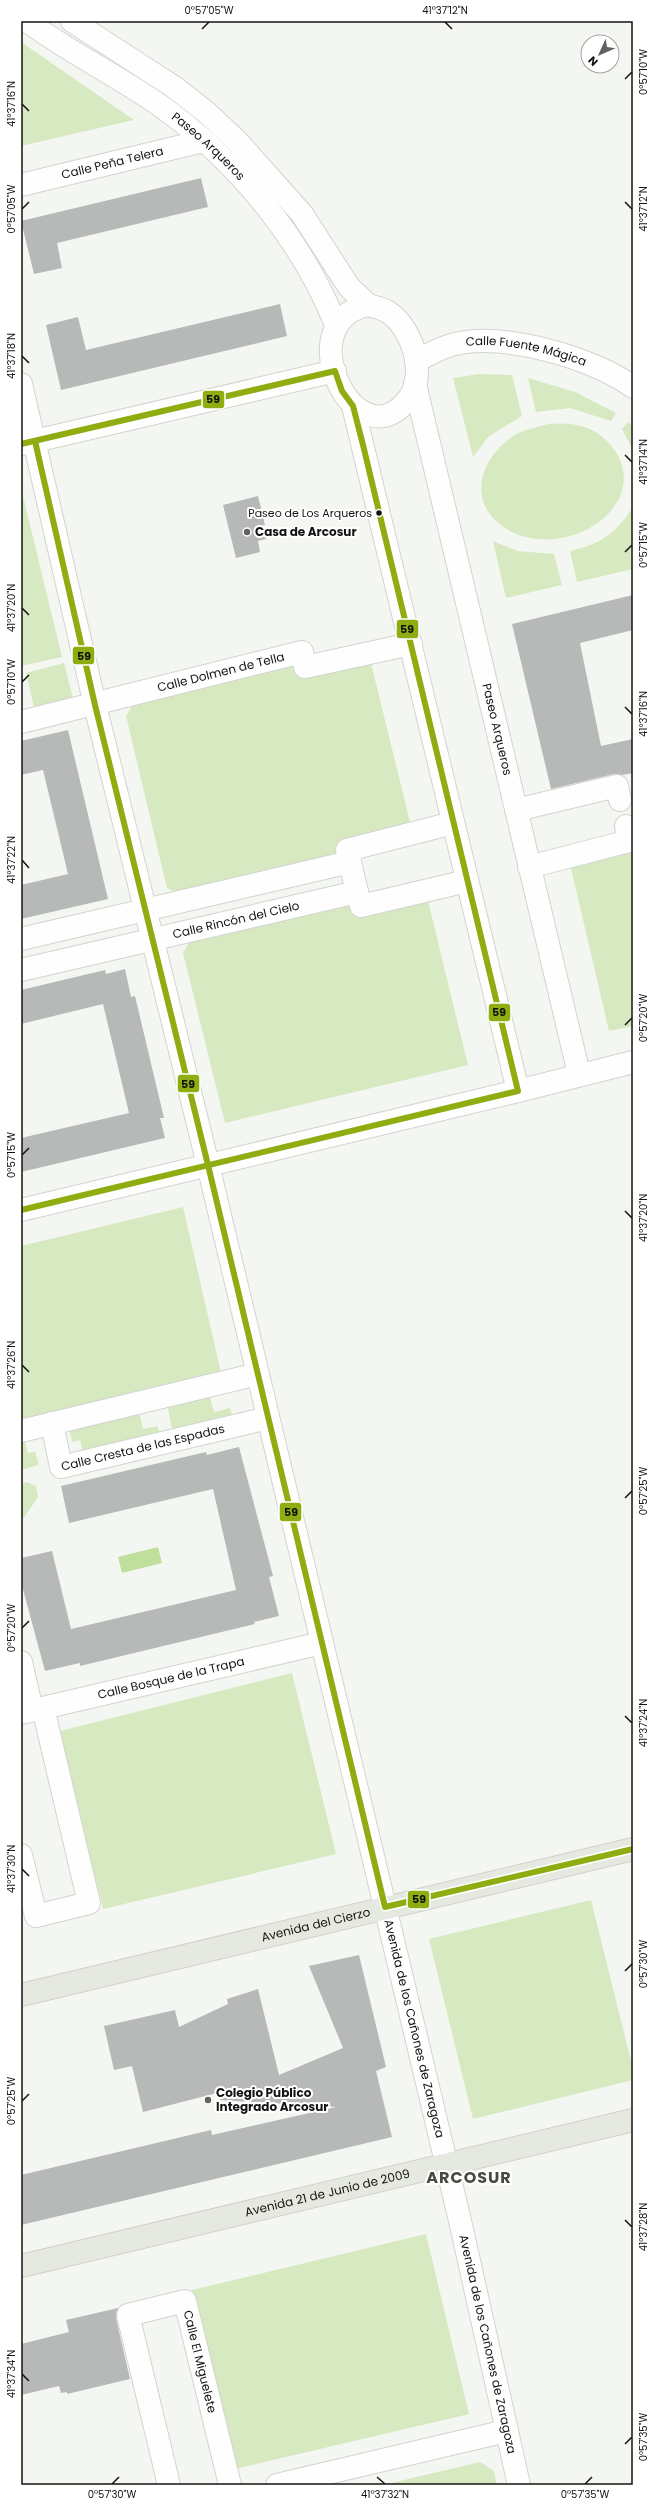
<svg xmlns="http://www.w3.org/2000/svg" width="654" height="2506" font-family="Poppins,sans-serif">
<rect width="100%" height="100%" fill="#f4f7f1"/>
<g fill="#d6e9c0">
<path d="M 21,42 L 134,120 L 21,146 Z"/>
<path d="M 479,374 L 512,375 L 522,416 L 489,436 L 473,457 L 453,378 Z"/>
<path d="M 528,378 L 575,392 L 616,413 L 611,421 L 570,408 L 536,412 Z"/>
<path d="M 628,422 L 633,426 L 633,450 L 622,429 Z"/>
<path d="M 548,424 C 560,423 573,423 585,427 C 615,438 635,473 617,502 C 597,536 546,549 512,532 C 469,510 474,466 509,439 C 520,430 535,428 548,424 Z"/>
<path d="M 21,488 L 62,657 L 21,666 Z"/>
<path d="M 633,507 L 633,569 L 577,582 L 570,551 C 599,545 617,533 633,507 Z"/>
<path d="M 493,541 L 517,551 L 554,554 L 562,585 L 506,598 Z"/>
<path d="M 370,659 L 411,826 L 343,857 L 181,895 L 167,888 L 126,716 L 135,701 L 297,663 Z"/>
<path d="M 64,663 L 74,702 L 35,711 L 26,673 Z"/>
<path d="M 633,848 L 633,1026 L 609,1031 L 570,864 Z"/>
<path d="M 427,897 L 468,1065 L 225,1123 L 183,953 L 192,938 L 353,899 Z"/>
<path d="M 183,1207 L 222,1377 L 21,1424 L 21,1246 Z"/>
<path d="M 209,1394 L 214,1412 L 230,1408 L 233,1418 L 173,1433 L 167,1404 Z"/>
<path d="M 139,1411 L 143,1429 L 157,1426 L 161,1435 L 83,1452 L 80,1440 L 72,1442 L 69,1426 Z"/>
<path d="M 24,1439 L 28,1453 L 35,1452 L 39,1465 L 21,1470 L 21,1440 Z"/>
<path d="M 27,1482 L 36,1486 L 38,1497 L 21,1522 L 21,1484 Z"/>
<path d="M 292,1673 L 336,1854 L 103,1909 L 60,1731 Z"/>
<path d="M 591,1900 L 633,2069 L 633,2080 L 473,2119 L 429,1939 Z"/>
<path d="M 426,2234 L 469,2414 L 235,2469 L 192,2290 Z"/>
<path d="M 480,2462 L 494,2471 L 497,2485 L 383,2485 Z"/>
</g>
<path fill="#c0de9c" d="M 158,1547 L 162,1563 L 122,1573 L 118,1557 Z"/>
<g fill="#b7b9b8">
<path d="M 201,178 L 208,207 L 57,243 L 62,268 L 34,274 L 21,221 Z"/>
<path d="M 280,304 L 287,336 L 61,390 L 46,325 L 78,317 L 86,350 Z"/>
<path d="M 258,496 L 265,525 L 263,525 L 266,539 L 258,541 L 260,552 L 236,558 L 223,505 Z"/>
<path d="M 633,595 L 633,630 L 580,643 L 601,746 L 633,739 L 633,773 L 623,775 L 614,774 L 551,789 L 512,624 Z"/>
<path d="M 68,730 L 108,899 L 21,919 L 21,885 L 68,874 L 43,770 L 21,775 L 21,741 Z"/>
<path d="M 125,969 L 131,997 L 135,996 L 164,1118 L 160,1118 L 165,1138 L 21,1172 L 21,1138 L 129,1113 L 103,1004 L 21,1024 L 21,990 L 105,970 L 106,974 Z"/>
<path d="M 239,1447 L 273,1576 L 269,1577 L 279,1616 L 254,1622 L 255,1624 L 80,1666 L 80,1663 L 45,1671 L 21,1582 L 21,1558 L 52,1551 L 71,1629 L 236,1590 L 213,1489 L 69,1523 L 61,1486 L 206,1452 L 207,1455 Z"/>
<path d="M 359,1955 L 386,2067 L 376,2071 L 392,2137 L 21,2225 L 21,2175 L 211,2130 L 212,2135 L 336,2107 L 220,2100 L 221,2092 L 143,2112 L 132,2066 L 114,2070 L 104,2026 L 175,2010 L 179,2027 L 228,2004 L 227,1999 L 258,1989 L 279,2075 L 343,2048 L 309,1966 Z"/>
<path d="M 118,2308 L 116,2318 L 130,2379 L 67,2394 L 67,2392 L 61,2393 L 59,2386 L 21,2395 L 21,2344 L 69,2332 L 66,2320 Z"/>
</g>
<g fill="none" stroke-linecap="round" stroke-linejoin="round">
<g stroke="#d1d4cf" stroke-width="24">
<g id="minor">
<path id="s1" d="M 27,21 C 71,54 121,77 165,109 C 239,163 302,240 336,325"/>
<path d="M 72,21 L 174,87 L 206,112 L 237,141 L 302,214 L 349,287 L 368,305"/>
<path id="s2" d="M 21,185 L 203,141"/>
<path d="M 368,305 C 375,307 382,308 388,312 C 412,327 427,374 409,398 C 358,467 286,322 368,305 Z"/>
<path id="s3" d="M 416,361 C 428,355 441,347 455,344 C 503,332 594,358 633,387"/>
<path id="s4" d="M 21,384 L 95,705 L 208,1165 L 461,2225 L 519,2485"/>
<path id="s5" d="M 415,384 L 579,1074"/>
<path d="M 353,406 L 518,1091"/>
<path d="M 22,444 L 335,371"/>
<path id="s6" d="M 21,722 L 302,652 L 305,667 L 411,644"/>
<path d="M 516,810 L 617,786 L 620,800"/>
<path d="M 350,862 L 347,850 L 453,823"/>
<path d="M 529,867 L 629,841 L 626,826"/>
<path d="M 357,892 L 361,906 L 467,881"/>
<path d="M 21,939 L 350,862 L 357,892 L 21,970"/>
<path d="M 21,1210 L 518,1091 L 633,1062"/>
<path id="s7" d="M 52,1423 L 61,1467 L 268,1418"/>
<path d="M 21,1431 L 258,1374"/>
<path d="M 21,1662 L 32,1710"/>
<path id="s8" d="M 21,1713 L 322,1643"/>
<path d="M 21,1855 L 36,1916 L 89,1903 L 43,1708"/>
<path id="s9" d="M 169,2485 L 128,2315 L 185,2301 L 230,2485"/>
<path d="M 277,2485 L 506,2431"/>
</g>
</g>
<g stroke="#d0d1cf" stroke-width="24">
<g id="major">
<path id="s10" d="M 21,1995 L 633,1849"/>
<path id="s11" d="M 21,2266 L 633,2120"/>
</g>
</g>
<use href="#minor" stroke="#fdfefd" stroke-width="22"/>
<use href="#major" stroke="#e5e9e0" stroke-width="22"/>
<g stroke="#fff" stroke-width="9">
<g id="bus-1">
<path d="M 35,441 L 95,705 L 208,1165 L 385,1907 L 633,1849"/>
<path d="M 21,444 L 335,371 L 342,391 L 353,406 L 363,445 L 518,1091 L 21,1210"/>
</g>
</g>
<use href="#bus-1" stroke="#8fac11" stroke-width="6"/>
</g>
<path fill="none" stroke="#131411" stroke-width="1.5" d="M 445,22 L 452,29M 202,29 L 209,22M 625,79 L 632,72M 22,104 L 29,111M 625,202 L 632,209M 22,209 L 29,202M 22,356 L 29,363M 625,455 L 632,462M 625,552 L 632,545M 22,608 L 29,615M 22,682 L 29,675M 625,707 L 632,714M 22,860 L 29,868M 625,1025 L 632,1018M 22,1155 L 29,1148M 625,1211 L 632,1218M 22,1365 L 29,1372M 625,1498 L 632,1491M 22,1628 L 29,1621M 625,1716 L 632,1723M 22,1869 L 29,1876M 625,1971 L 632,1964M 22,2101 L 29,2094M 625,2220 L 632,2227M 22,2374 L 29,2381M 625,2444 L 632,2437M 377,2477 L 385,2484M 112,2484 L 119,2477M 585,2484 L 592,2477"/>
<circle fill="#131411" stroke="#fff" stroke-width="1.5" cx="379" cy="513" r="3.5"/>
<g fill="#62635f" stroke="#fff" stroke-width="1.5">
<circle cx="247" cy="532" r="4"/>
<circle cx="208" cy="2100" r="4"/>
</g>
<g text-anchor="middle" stroke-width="4" stroke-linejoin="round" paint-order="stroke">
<g font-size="11" fill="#131411" stroke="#fff" text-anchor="end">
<text x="372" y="517">Paseo de Los Arqueros</text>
</g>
<g font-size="12" fill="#131411" stroke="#fff">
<text dy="4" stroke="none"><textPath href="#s1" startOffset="221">Paseo Arqueros</textPath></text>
<text dy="4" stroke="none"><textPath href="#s2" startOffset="94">Calle Peña Telera</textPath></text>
<text dy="4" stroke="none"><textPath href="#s3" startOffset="115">Calle Fuente Mágica</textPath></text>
<text dy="4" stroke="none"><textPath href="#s6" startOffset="206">Calle Dolmen de Tella</textPath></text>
<text dy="4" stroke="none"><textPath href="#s5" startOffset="355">Paseo Arqueros</textPath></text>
<text transform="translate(236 920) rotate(-13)" y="4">Calle Rincón del Cielo</text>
<text dy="4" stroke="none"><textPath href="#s7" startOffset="129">Calle Cresta de las Espadas</textPath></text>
<text dy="4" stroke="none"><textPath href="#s8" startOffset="154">Calle Bosque de la Trapa</textPath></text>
<text dy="4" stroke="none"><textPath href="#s10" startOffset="303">Avenida del Cierzo</textPath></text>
<text dy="4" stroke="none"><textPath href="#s4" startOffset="1691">Avenida de los Cañones de Zaragoza</textPath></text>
<text dy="4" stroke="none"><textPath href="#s11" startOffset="315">Avenida 21 de Junio de 2009</textPath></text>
<text dy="4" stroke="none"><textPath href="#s4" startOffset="2015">Avenida de los Cañones de Zaragoza</textPath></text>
<text dy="4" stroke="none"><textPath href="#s9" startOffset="296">Calle El Miguelete</textPath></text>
</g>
<g font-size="12" font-weight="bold" fill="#131411" stroke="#fff" text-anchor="start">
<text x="255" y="536">Casa de Arcosur</text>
<text x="216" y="2097">Colegio Público<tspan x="216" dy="14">Integrado Arcosur</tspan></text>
</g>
<g font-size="16" font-weight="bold" letter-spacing="1" fill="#464a41" stroke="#fff">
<text x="469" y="2183">ARCOSUR</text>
</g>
</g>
<g stroke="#fff" stroke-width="1.5">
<rect x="202" y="390" width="23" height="19" rx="4" fill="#8fac11"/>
<rect x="396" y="619" width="23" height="20" rx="4" fill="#8fac11"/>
<rect x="72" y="646" width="23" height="19" rx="4" fill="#8fac11"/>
<rect x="488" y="1003" width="23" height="19" rx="4" fill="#8fac11"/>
<rect x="177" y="1074" width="23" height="19" rx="4" fill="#8fac11"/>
<rect x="279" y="1502" width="23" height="20" rx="4" fill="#8fac11"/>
<rect x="407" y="1890" width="23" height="19" rx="4" fill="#8fac11"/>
</g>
<g font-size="11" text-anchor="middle" font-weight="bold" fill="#111">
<text x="213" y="403">59</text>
<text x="407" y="633">59</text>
<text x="84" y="660">59</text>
<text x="499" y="1016">59</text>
<text x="188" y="1088">59</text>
<text x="291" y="1516">59</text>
<text x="419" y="1903">59</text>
</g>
<rect width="654" height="2506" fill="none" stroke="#ffffff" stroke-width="44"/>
<g transform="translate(600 54) rotate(225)"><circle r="19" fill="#ffffff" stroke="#a1a1a0"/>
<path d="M0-3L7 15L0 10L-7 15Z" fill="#62635f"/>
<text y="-6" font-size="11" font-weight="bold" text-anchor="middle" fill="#131411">N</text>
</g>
<rect x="22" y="22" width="610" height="2462" fill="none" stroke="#131411" stroke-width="1.5"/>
<g font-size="10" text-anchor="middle" fill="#131411">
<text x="209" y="14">0°57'05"W</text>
<text x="445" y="14">41°37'12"N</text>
<text transform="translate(643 72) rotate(-90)" y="4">0°57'10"W</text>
<text transform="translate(11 104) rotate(-90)" y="4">41°37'16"N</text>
<text transform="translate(11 209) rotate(-90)" y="4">0°57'05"W</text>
<text transform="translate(643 209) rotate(-90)" y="4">41°37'12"N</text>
<text transform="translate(11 356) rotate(-90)" y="4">41°37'18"N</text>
<text transform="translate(643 462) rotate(-90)" y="4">41°37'14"N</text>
<text transform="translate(643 545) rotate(-90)" y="4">0°57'15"W</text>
<text transform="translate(11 608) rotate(-90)" y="4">41°37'20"N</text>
<text transform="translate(11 682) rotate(-90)" y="4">0°57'10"W</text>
<text transform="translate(643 714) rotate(-90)" y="4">41°37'16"N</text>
<text transform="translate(11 860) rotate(-90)" y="4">41°37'22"N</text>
<text transform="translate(643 1018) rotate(-90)" y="4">0°57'20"W</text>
<text transform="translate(11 1155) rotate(-90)" y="4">0°57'15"W</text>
<text transform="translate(643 1218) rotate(-90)" y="4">41°37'20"N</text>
<text transform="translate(11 1365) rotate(-90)" y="4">41°37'26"N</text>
<text transform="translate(643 1491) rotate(-90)" y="4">0°57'25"W</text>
<text transform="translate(11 1628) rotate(-90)" y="4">0°57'20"W</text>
<text transform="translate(643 1723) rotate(-90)" y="4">41°37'24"N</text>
<text transform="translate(11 1869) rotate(-90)" y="4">41°37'30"N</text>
<text transform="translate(643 1964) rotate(-90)" y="4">0°57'30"W</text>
<text transform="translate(11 2101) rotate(-90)" y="4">0°57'25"W</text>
<text transform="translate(643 2227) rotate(-90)" y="4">41°37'28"N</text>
<text transform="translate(11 2374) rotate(-90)" y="4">41°37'34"N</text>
<text transform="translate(643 2437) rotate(-90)" y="4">0°57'35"W</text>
<text x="112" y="2498">0°57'30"W</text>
<text x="385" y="2498">41°37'32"N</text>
<text x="585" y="2498">0°57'35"W</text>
</g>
</svg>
